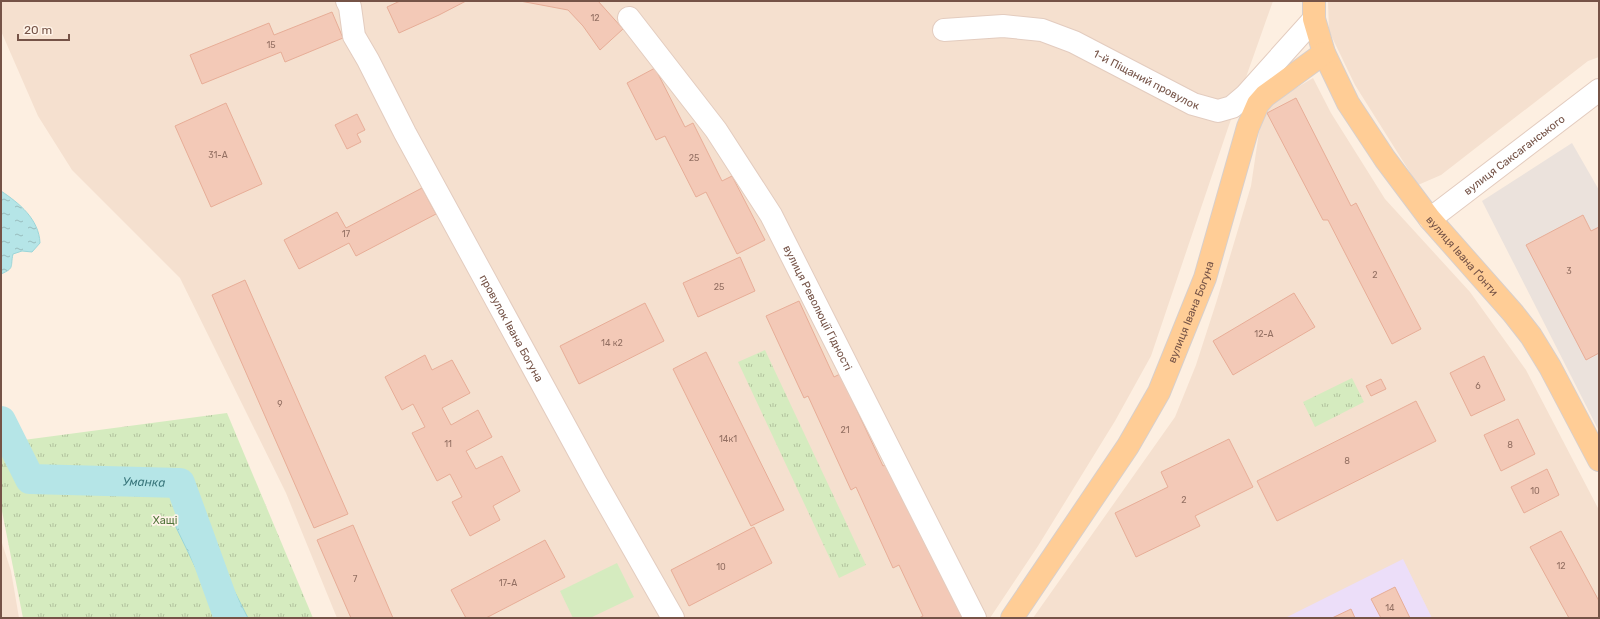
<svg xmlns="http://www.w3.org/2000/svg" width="1600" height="619" font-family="Rubik,sans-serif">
<defs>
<pattern id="park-tufts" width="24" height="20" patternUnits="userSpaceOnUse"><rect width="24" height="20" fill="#d5ebbf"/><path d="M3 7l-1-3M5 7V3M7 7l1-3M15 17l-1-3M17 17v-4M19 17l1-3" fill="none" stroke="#b1c19d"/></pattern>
<pattern id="water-ripples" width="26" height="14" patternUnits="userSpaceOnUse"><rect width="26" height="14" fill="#b5e5e7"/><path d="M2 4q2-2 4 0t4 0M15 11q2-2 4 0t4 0" fill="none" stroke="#98bcbd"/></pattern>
</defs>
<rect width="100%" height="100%" fill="#fdefe1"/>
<g fill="#f5e0cf">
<path d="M 1,1 L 1273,1 L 1228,128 L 1151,356 L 1115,421 L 1038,546 L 990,618 L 337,618 L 286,493 L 180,278 L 72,170 L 38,116 L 1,31 Z"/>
<path d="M 1328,1 L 1599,1 L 1599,57 L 1588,61 L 1441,175 L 1418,185 L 1355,85 L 1329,31 Z"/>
<path d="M 1313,78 L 1331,113 L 1385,199 L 1470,292 L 1526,370 L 1599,510 L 1599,618 L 1033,618 L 1175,417 L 1196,365 L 1217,300 L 1251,186 L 1262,112 L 1266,106 Z"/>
<path d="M 1,540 L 11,571 L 19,618 L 1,618 Z"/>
</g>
<path fill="#ebe2dc" d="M 1572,143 L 1599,190 L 1599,431 L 1482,201 Z"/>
<path fill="#ecdef9" d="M 1403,559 L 1432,618 L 1285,618 Z"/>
<path fill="#d5ebbf" d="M 617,563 L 634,597 L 590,618 L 573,618 L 560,591 Z"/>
<g fill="url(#park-tufts)">
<path d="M 765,350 L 866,565 L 839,578 L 738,362 Z"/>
<path d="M 1352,378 L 1364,402 L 1315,427 L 1303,402 Z"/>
<path d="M 227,413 L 313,618 L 23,618 L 1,506 L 1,443 Z"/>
</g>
<g fill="url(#water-ripples)" stroke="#9bd6d9">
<path d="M 1,191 C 19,203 39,219 40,243 L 32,252 L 22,251 L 13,254 C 10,267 15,268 1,274 Z"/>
<path d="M 192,504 L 218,559 L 248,618 L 220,618 L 174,523 C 176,512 182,509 192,504 Z"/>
</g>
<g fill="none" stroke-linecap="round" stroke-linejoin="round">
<path stroke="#b5e5e7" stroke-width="30" id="s1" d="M 1,421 L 30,479 L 180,483 L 229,618"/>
</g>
<g fill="#f3c9b7" stroke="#e7ad97">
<path d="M 400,1 L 466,1 L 439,15 L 399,33 L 387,7 Z"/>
<path d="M 520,1 L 598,1 L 623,29 L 600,50 L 583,26 L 568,10 Z"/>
<path d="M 332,12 L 343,38 L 285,62 L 281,52 L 202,84 L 190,55 L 269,23 L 274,35 Z"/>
<path d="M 655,68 L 685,127 L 693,123 L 722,181 L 732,176 L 765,240 L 737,254 L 706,192 L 696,197 L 665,136 L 656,140 L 627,83 Z"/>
<path d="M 1296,98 L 1351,206 L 1356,203 L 1421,329 L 1392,344 L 1328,220 L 1323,220 L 1267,113 Z"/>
<path d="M 226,103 L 262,184 L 211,207 L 175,126 Z"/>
<path d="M 357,114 L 365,130 L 357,134 L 361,142 L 347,149 L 335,125 Z"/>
<path d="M 422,188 L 436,214 L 356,256 L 349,243 L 299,269 L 284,240 L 337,212 L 346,228 Z"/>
<path d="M 1583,215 L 1591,231 L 1599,227 L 1599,353 L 1586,360 L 1526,245 Z"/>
<path d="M 740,257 L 755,291 L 698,317 L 683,283 Z"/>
<path d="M 245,280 L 348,514 L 314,528 L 212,295 Z"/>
<path d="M 1294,293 L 1315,327 L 1233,375 L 1213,341 Z"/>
<path d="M 799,301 L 834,377 L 840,374 L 883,466 L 889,463 L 968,618 L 919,618 L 923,616 L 899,565 L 893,568 L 856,487 L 851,490 L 808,396 L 804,398 L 766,316 Z"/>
<path d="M 645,303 L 664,341 L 579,384 L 560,346 Z"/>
<path d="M 706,352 L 784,510 L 751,526 L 673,369 Z"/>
<path d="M 425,355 L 432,370 L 452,360 L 470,393 L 442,408 L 451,425 L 478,410 L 492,437 L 466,451 L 476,469 L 502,456 L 520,491 L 493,506 L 500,520 L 470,536 L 452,502 L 462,497 L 450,474 L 437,481 L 412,433 L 425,427 L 413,404 L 402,410 L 385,377 Z"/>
<path d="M 1484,356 L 1505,400 L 1471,416 L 1450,373 Z"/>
<path d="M 1381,379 L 1386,389 L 1371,396 L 1366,386 Z"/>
<path d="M 1416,401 L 1436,441 L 1277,521 L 1257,481 Z"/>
<path d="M 1518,419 L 1535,454 L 1501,471 L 1484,435 Z"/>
<path d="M 1229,439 L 1253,487 L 1195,516 L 1200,526 L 1136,557 L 1115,513 L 1168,487 L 1161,472 Z"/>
<path d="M 1547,469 L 1559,495 L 1524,513 L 1511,487 Z"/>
<path d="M 353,525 L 393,618 L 351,618 L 317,540 Z"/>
<path d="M 754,527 L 772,563 L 689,606 L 671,570 Z"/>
<path d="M 1561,531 L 1599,601 L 1599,618 L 1569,618 L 1530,547 Z"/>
<path d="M 545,540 L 565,577 L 486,618 L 466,618 L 451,590 Z"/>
<path d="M 1395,587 L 1410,618 L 1381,618 L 1371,599 Z"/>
<path d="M 1351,609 L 1355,618 L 1332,618 Z"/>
</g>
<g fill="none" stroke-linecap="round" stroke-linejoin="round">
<g stroke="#e3ccbf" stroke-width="24">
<g id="minor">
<path id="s2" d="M 347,1 L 350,7 L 354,36 L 368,60 L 405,133 L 595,481 L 673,618"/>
<path id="s3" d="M 629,18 L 716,130 L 771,215 L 975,618"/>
<path id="s4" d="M 944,30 L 1003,26 L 1042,30 L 1074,42 L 1193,104 L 1218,111 L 1232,107 L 1245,96 L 1314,19"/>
<path id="s5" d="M 1430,219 L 1599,90"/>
</g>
</g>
<g stroke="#d8cfcb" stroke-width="24">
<g id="major">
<path id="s6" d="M 1314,1 L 1314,19 L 1324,53 L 1348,103 L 1385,159 L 1430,219 L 1513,313 L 1531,336 L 1550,367 L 1599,460"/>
<path id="s7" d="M 1012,618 L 1128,446 L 1159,392 L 1205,278 L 1248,127 L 1258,104 L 1265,96 L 1324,53"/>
</g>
</g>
<use href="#minor" stroke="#fff" stroke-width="22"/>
<use href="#major" stroke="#ffcd96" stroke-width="22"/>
</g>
<g text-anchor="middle" stroke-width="3.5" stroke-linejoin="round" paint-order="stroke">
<g font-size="9" fill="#947063">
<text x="595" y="21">12</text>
<text x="271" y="48">15</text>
<text x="218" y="158">31-А</text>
<text x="694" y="161">25</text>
<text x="346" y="237">17</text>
<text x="1569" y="274">3</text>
<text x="1375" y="278">2</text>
<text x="719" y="290">25</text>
<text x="1264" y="337">12-А</text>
<text x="612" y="346">14 к2</text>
<text x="1478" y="389">6</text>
<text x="280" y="407">9</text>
<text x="845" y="433">21</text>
<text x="728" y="442">14к1</text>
<text x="448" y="447">11</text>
<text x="1510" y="448">8</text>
<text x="1347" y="464">8</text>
<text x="1535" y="494">10</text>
<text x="1184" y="503">2</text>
<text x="1561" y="569">12</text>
<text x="721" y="570">10</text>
<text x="355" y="582">7</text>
<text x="508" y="586">17-А</text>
<text x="1390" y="611">14</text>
</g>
<g font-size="11" fill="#755347" stroke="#fff3e8">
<text dy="4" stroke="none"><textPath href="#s4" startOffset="214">1-й Піщаний провулок</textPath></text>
<text dy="4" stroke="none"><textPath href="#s5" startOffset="106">вулиця Саксаганського</textPath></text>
<text dy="4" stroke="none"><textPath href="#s6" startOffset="300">вулиця Івана Ґонти</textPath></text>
<text dy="4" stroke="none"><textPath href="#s3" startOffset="347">вулиця Революції Гідності</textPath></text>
<text dy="4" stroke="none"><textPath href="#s7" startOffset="356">вулиця Івана Богуна</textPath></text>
<text dy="4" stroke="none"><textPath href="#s2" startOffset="368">провулок Івана Богуна</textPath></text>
</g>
<g font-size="11" fill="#52753c" stroke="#fff3e8">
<text x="165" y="524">Хащі</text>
</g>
<g font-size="12" font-style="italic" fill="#3a777c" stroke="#fff3e8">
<text dy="4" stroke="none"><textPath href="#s1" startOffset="179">Уманка</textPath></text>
</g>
</g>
<rect width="1600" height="619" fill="none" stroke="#755347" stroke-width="4"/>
<path d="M18 34v6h51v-6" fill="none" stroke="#755347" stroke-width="2"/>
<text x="24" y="34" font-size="12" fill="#755347" stroke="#fff3e8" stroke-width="3" paint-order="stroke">20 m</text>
</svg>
